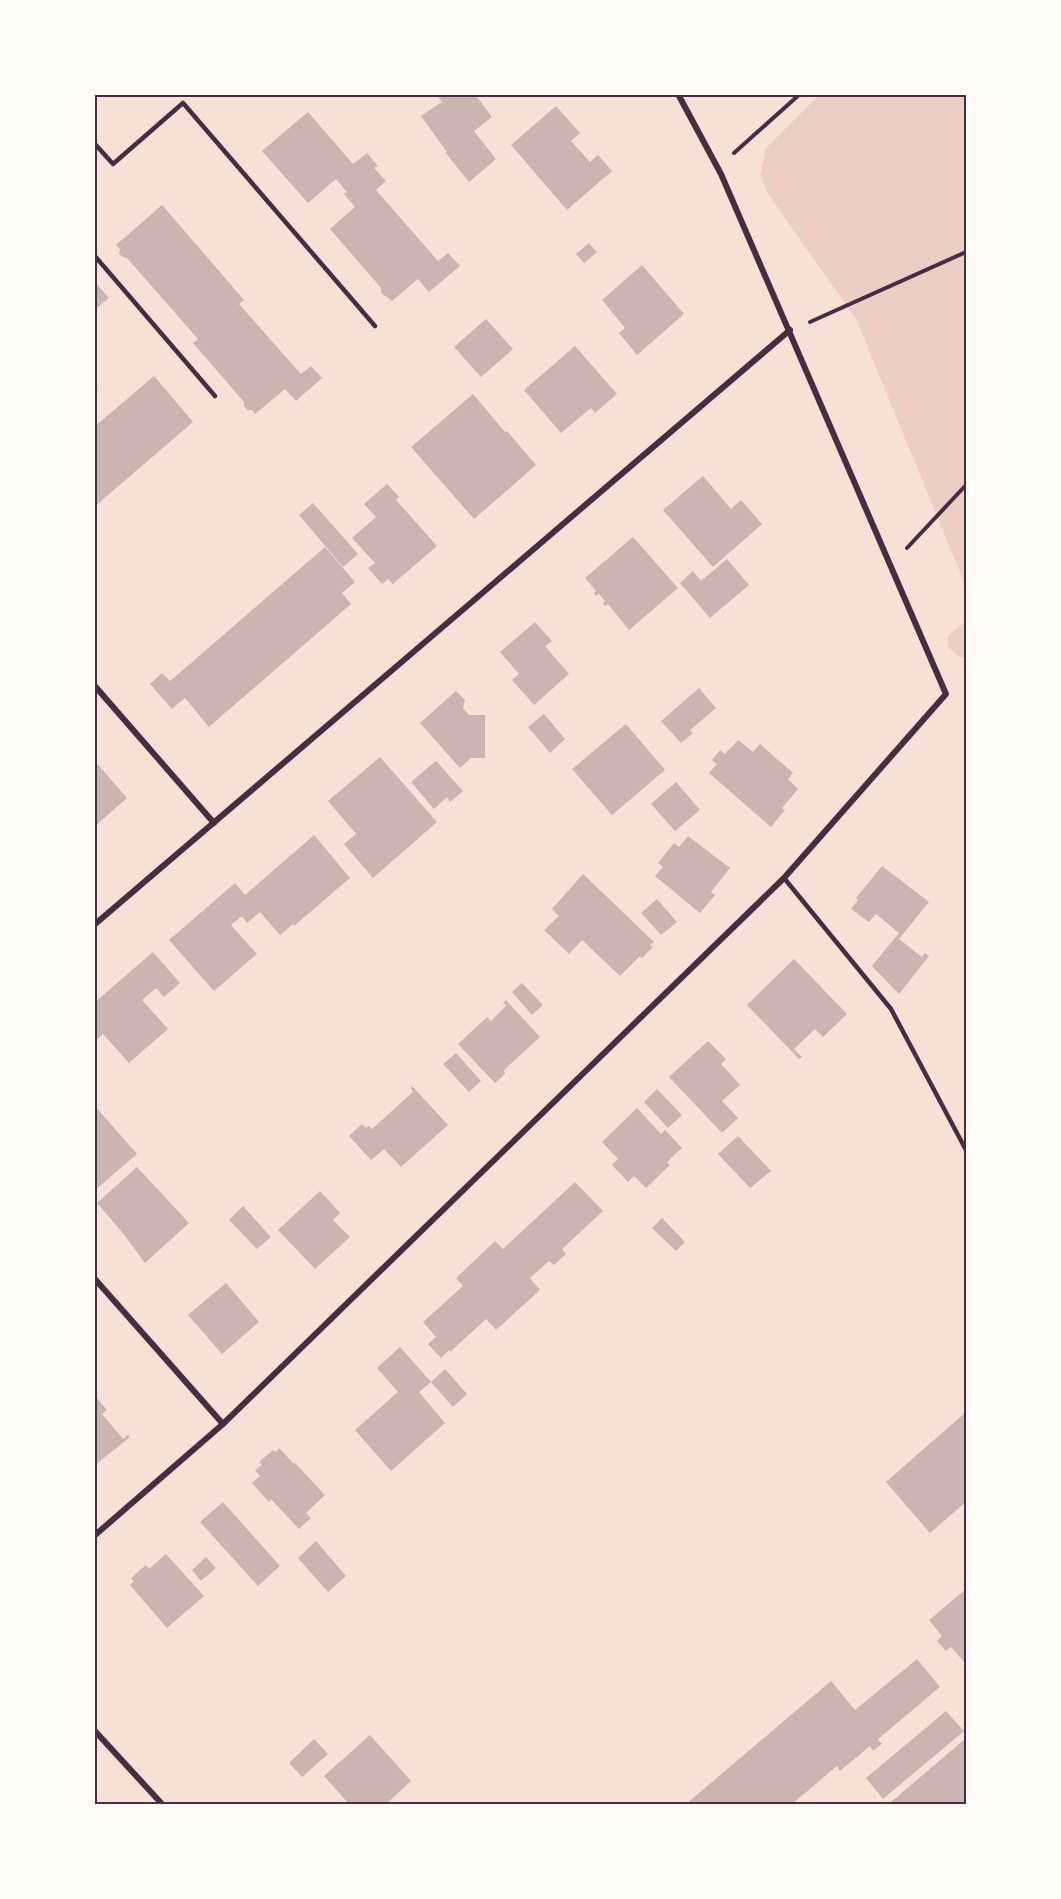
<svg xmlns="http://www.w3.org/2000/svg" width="1061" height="1899" font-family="'PT Sans',sans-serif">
<rect width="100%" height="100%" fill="#f7e1d7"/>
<g fill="#ebcfc5">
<path d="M 819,95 L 966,95 L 966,592 L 960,572 L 856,319 L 768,194 L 760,175 L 766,148 Z"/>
<path d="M 966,619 L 966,657 L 960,657 L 948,647 L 948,636 C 954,629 961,628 966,619 Z"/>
</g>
<g fill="#ccb4b1">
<path d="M 436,94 L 475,94 L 492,117 L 474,131 L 496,159 L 469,182 L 445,152 L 447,152 L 421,116 L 442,102 Z"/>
<path d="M 556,106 L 580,133 L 571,141 L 590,162 L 598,155 L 612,171 L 567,210 L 511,145 Z"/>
<path d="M 308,112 L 353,164 L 367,153 L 378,166 L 374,168 L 386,181 L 376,190 L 438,261 L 448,253 L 460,266 L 429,292 L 418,279 L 392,301 L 381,293 L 381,288 L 330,229 L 355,207 L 344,194 L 347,192 L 336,179 L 308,203 L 262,151 Z"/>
<path d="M 162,205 L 244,300 L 239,304 L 301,374 L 311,366 L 322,378 L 296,401 L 285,389 L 255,414 L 252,410 L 247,410 L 244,406 L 244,402 L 193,343 L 198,339 L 127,258 L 123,257 L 119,254 L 120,249 L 116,245 Z"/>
<path d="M 589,243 L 597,252 L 584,263 L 576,254 Z"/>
<path d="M 642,265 L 684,314 L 637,355 L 619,333 L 625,328 L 602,300 Z"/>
<path d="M 94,281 L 109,298 L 94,310 Z"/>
<path d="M 486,319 L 513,349 L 481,377 L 454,347 Z"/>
<path d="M 575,346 L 617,394 L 595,413 L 591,408 L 561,433 L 524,390 Z"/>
<path d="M 154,376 L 193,422 L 94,507 L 94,427 Z"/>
<path d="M 473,394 L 505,432 L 507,431 L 536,465 L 474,519 L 411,447 Z"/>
<path d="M 703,476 L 731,509 L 741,500 L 762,524 L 713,567 L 663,510 Z"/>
<path d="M 387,484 L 399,497 L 396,500 L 437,546 L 393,584 L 388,579 L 382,584 L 368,568 L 375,563 L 352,538 L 376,517 L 364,504 Z"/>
<path d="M 313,503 L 358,554 L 343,567 L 299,515 Z"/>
<path d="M 633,537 L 678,588 L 629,630 L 608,604 L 605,606 L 603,603 L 605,601 L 599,594 L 596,596 L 594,593 L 596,591 L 585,578 Z"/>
<path d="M 325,547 L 355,582 L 342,593 L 351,604 L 209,727 L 185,698 L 172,709 L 150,684 L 162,673 L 170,681 Z"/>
<path d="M 727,559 L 749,585 L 710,618 L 680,583 L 693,571 L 701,581 Z"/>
<path d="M 535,622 L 552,641 L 545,646 L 569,674 L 534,705 L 512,680 L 519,674 L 500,652 Z"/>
<path d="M 699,688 L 716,708 L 690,730 L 693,733 L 681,743 L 661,721 Z"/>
<path d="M 456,691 L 465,700 L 463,708 L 469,715 L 485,715 L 485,758 L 471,758 L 460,768 L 420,723 Z"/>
<path d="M 544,714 L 565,739 L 550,753 L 528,727 Z"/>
<path d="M 626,724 L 665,770 L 612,815 L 572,769 Z"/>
<path d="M 738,740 L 753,752 L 760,744 L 793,773 L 788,779 L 798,789 L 782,808 L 785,810 L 771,827 L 709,773 L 717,764 L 712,760 L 720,750 L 725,754 Z"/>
<path d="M 380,757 L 437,822 L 373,878 L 344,844 L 356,834 L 328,801 Z"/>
<path d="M 94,760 L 127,798 L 94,827 Z"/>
<path d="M 436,761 L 463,791 L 450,802 L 447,797 L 434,809 L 411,782 Z"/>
<path d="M 676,782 L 700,810 L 675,831 L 651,804 Z"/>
<path d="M 314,835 L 350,878 L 294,926 L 293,924 L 280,935 L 260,912 L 247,923 L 242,916 L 231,925 L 257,954 L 214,991 L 169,940 L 235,883 L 245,895 Z"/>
<path d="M 688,836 L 730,868 L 711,892 L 715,895 L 700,913 L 655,876 L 663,867 L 658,863 L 674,843 L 679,847 Z"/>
<path d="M 882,866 L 929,902 L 899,939 L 922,957 L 925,953 L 929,956 L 899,994 L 872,966 L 899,933 L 876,914 L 869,922 L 851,909 L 858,900 L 856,898 Z"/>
<path d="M 583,874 L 654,942 L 650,945 L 653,947 L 642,958 L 640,956 L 620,976 L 582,940 L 569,954 L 544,930 L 559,916 L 552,909 Z"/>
<path d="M 657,899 L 677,922 L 661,935 L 641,913 Z"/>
<path d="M 153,952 L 180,983 L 164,997 L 156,988 L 142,1000 L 168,1029 L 129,1063 L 103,1034 L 94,1042 L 94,1003 Z"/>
<path d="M 794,959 L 847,1014 L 823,1037 L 815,1029 L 794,1049 L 802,1057 L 799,1059 L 747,1005 Z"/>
<path d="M 522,983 L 543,1005 L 532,1015 L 512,992 Z"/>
<path d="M 506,1000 L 540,1037 L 504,1070 L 505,1074 L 495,1083 L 458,1044 L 487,1017 L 491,1021 L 506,1006 L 503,1003 Z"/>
<path d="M 708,1041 L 726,1059 L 721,1064 L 740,1085 L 722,1101 L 738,1118 L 722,1133 L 669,1077 Z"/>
<path d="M 456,1053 L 481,1081 L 469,1092 L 443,1064 Z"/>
<path d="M 412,1086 L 448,1125 L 401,1167 L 384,1149 L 371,1160 L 349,1136 L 362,1124 L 366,1128 L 369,1126 L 372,1129 L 413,1092 L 411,1088 Z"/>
<path d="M 657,1089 L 682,1115 L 668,1128 L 644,1102 Z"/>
<path d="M 94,1105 L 137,1154 L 94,1191 Z"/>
<path d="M 637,1108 L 661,1134 L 665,1130 L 682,1148 L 667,1162 L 670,1165 L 646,1188 L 634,1176 L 628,1182 L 612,1165 L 618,1159 L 602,1142 Z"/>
<path d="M 738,1136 L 771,1171 L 750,1188 L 718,1154 Z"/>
<path d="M 137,1167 L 189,1223 L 145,1263 L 122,1232 L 97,1203 Z"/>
<path d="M 575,1182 L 603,1211 L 562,1249 L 566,1254 L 554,1265 L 549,1261 L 530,1278 L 540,1290 L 496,1330 L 486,1319 L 450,1352 L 449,1350 L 441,1358 L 428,1344 L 436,1337 L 423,1322 L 463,1286 L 456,1278 L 495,1241 L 503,1249 Z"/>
<path d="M 320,1191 L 340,1213 L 333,1220 L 350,1237 L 315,1269 L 278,1230 Z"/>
<path d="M 243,1206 L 271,1237 L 257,1249 L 229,1220 Z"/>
<path d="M 662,1218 L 685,1242 L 676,1251 L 652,1228 Z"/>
<path d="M 226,1283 L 259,1322 L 222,1354 L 188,1315 Z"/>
<path d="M 400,1347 L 431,1382 L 419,1392 L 445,1423 L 391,1471 L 355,1430 L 398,1392 L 377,1368 Z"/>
<path d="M 445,1369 L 467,1394 L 453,1407 L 431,1382 Z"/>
<path d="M 94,1395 L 107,1410 L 102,1414 L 123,1439 L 128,1435 L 130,1437 L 94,1466 Z"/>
<path d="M 966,1412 L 966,1502 L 930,1533 L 886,1482 Z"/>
<path d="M 279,1448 L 294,1464 L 295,1463 L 325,1495 L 306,1513 L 311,1518 L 299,1529 L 271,1499 L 269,1502 L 252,1483 L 260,1476 L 255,1470 L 262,1465 L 259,1462 L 273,1450 L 276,1452 Z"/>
<path d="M 223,1502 L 280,1566 L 258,1586 L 200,1522 Z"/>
<path d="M 316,1541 L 346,1576 L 328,1592 L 298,1558 Z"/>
<path d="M 166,1554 L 204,1596 L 167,1628 L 130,1585 L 134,1581 L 131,1578 L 146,1565 L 149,1569 Z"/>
<path d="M 206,1557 L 216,1568 L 201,1581 L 192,1570 Z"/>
<path d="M 966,1589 L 966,1664 L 951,1647 L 946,1651 L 937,1641 L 942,1636 L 929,1620 Z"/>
<path d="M 917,1659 L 940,1687 L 878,1739 L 882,1744 L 873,1751 L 870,1746 L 840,1771 L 837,1766 L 792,1804 L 686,1804 L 831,1681 L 855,1710 Z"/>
<path d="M 946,1711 L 964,1731 L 883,1799 L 866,1778 Z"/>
<path d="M 370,1735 L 411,1781 L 386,1804 L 349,1804 L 324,1776 Z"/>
<path d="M 966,1738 L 966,1804 L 893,1804 L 891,1802 Z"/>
<path d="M 314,1739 L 328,1754 L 302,1777 L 289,1763 Z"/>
</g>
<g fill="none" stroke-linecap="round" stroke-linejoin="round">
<g stroke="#4a2c40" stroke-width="4">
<path d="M 734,153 L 800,94"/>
<path d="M 810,322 L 966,252"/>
<path d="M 907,548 L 966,485"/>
</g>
<g stroke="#4a2c40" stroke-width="4.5">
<path d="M 94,143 L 113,164 L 183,103 L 375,326"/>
<path d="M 94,255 L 215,396"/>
<path d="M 94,389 L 95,389"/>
<path d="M 784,878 L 891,1009 L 966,1150"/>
</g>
<g stroke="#4a2c40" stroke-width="6">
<path d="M 94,685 L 214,823"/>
<path d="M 94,925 L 790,330"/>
<path d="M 94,1278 L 223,1424"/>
<path d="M 94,1536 L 223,1424 L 784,878 L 946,694 L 721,174 L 678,94"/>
<path d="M 94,1730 L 162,1804"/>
</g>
</g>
<rect width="1061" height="1899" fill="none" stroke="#fffaf5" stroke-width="192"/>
<rect x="96" y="96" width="869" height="1707" fill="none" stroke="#4a2c40" stroke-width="2"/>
</svg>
